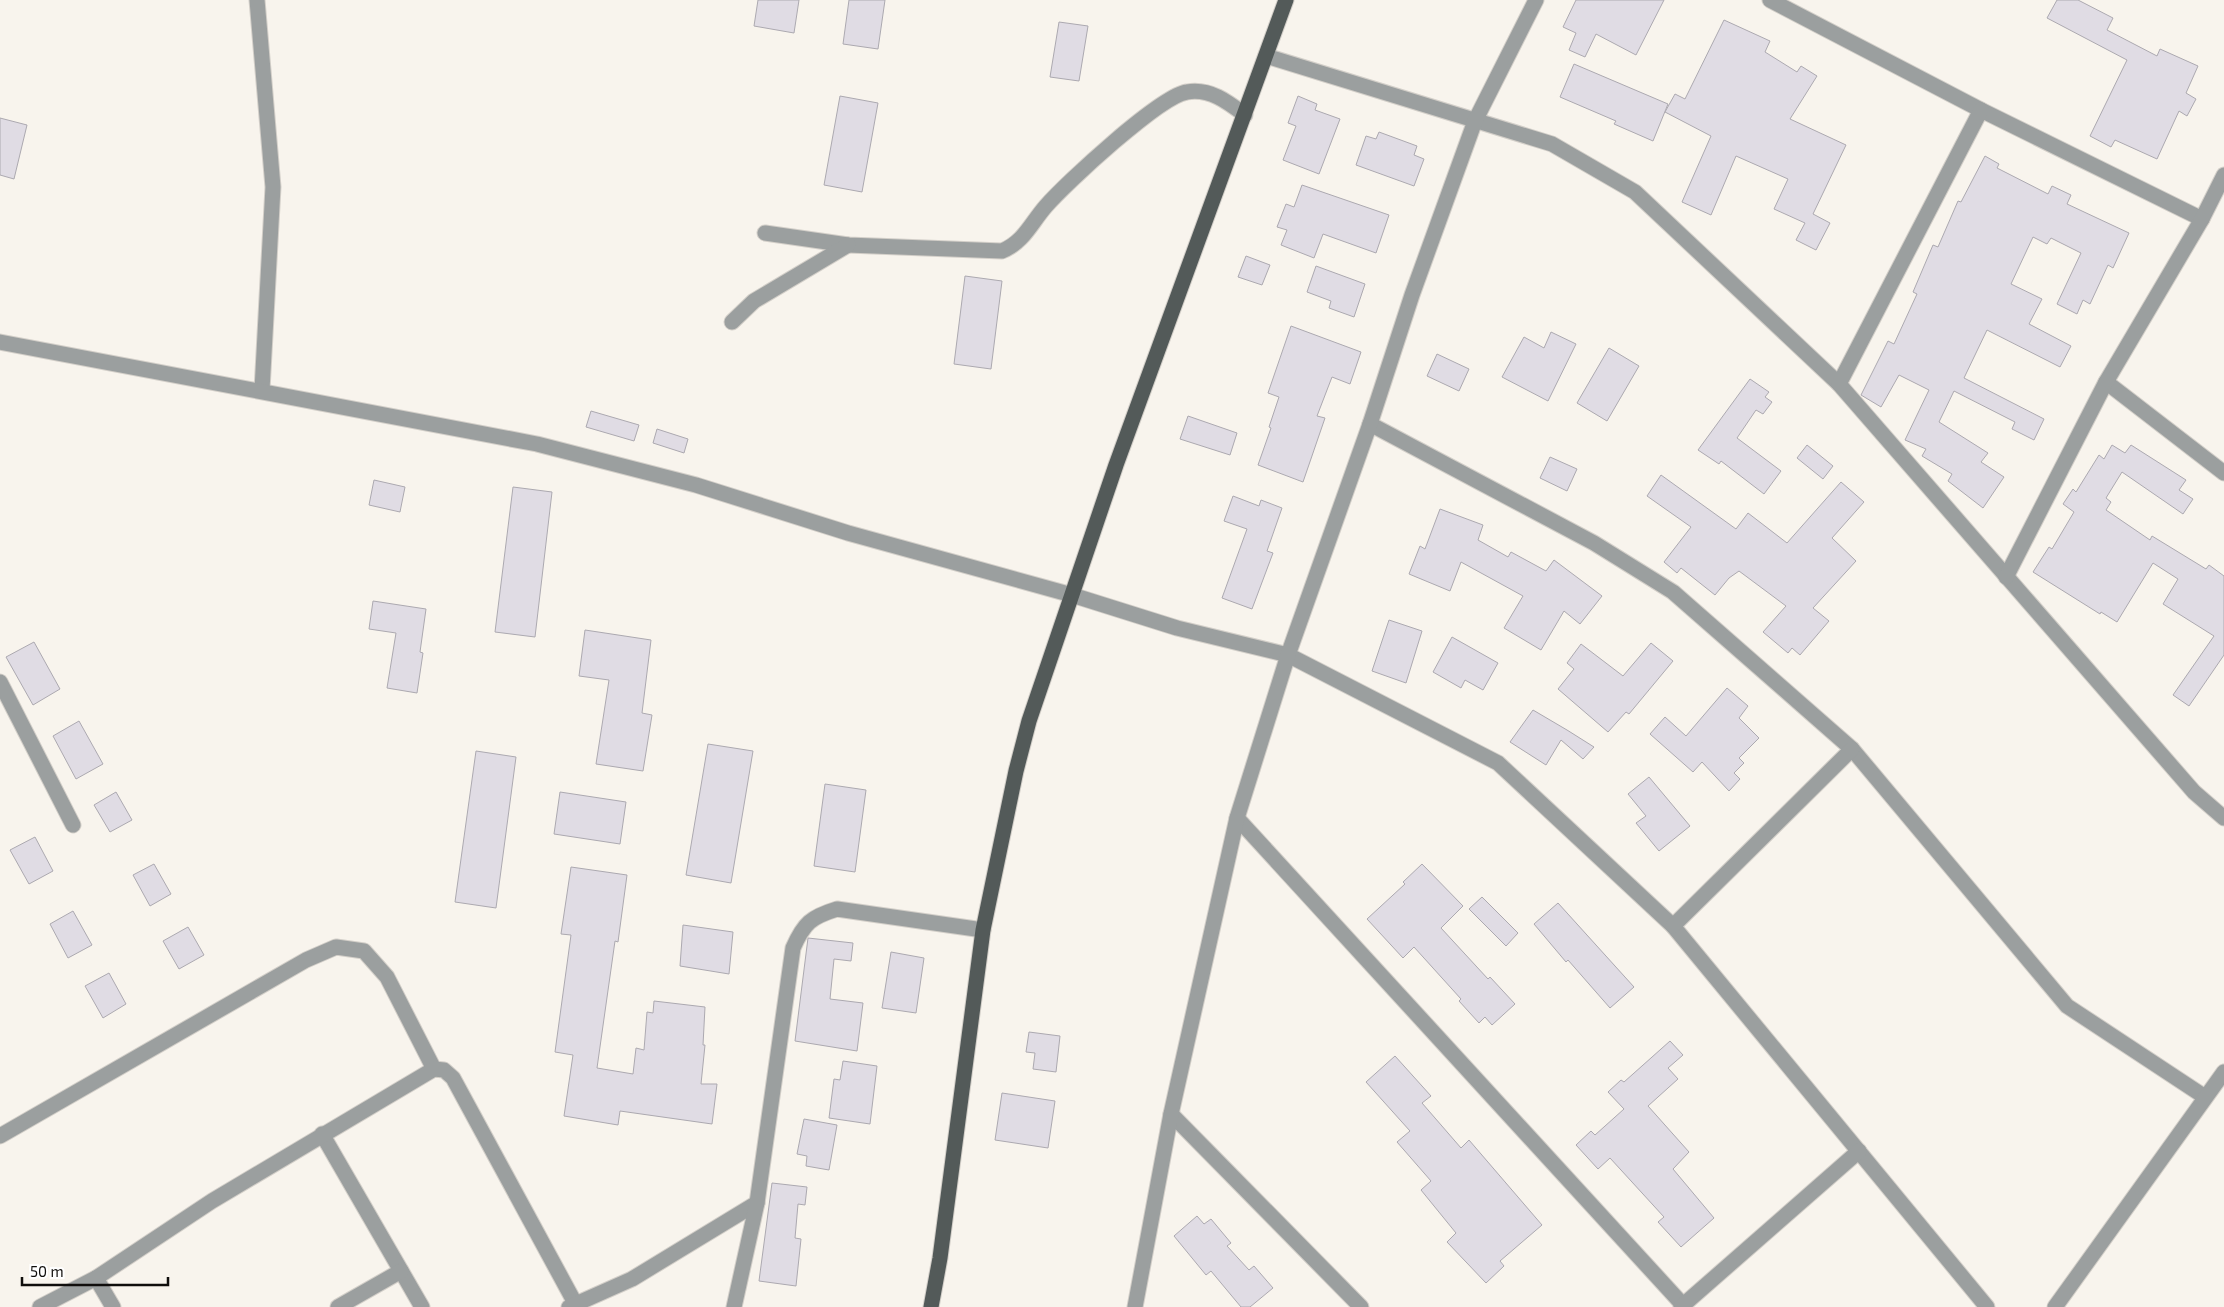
<svg xmlns="http://www.w3.org/2000/svg" width="2224" height="1307" font-family="'Exo 2',sans-serif">
<rect width="100%" height="100%" fill="#f8f4ed"/>
<g fill="#e0dce4" stroke="#aca9b0">
<path d="M 758,0 L 799,0 L 794,33 L 754,26 Z"/>
<path d="M 849,0 L 885,0 L 878,49 L 843,44 Z"/>
<path d="M 1576,0 L 1664,0 L 1636,55 L 1596,34 L 1585,57 L 1569,50 L 1576,33 L 1563,27 Z"/>
<path d="M 2057,0 L 2078,0 L 2113,18 L 2107,30 L 2157,56 L 2160,49 L 2198,66 L 2186,93 L 2196,99 L 2187,116 L 2179,111 L 2157,159 L 2115,140 L 2111,147 L 2090,136 L 2127,60 L 2047,18 Z"/>
<path d="M 1724,20 L 1770,41 L 1765,52 L 1797,72 L 1801,66 L 1817,76 L 1790,119 L 1846,145 L 1813,214 L 1830,223 L 1816,250 L 1796,240 L 1805,223 L 1774,209 L 1788,179 L 1736,156 L 1711,215 L 1682,202 L 1711,136 L 1665,112 L 1675,94 L 1685,99 Z"/>
<path d="M 1059,22 L 1088,26 L 1079,81 L 1050,77 Z"/>
<path d="M 1574,64 L 1668,104 L 1653,141 L 1614,124 L 1616,121 L 1560,97 Z"/>
<path d="M 840,96 L 878,103 L 862,192 L 824,185 Z"/>
<path d="M 1298,96 L 1317,104 L 1315,110 L 1340,119 L 1319,174 L 1283,160 L 1296,126 L 1288,123 Z"/>
<path d="M 0,118 L 27,125 L 14,179 L 0,175 Z"/>
<path d="M 1379,132 L 1417,146 L 1414,155 L 1424,159 L 1414,186 L 1356,165 L 1366,136 L 1376,139 Z"/>
<path d="M 1985,156 L 1999,164 L 1997,168 L 2048,194 L 2052,186 L 2071,195 L 2067,204 L 2129,233 L 2113,268 L 2108,265 L 2090,304 L 2083,300 L 2077,314 L 2057,304 L 2081,253 L 2051,238 L 2047,244 L 2033,237 L 2011,284 L 2042,299 L 2029,324 L 2071,346 L 2060,367 L 1987,330 L 1964,378 L 2044,419 L 2034,440 L 2012,429 L 2015,422 L 1954,391 L 1939,422 L 1988,453 L 1981,462 L 2004,477 L 1983,508 L 1948,481 L 1952,474 L 1922,456 L 1926,449 L 1905,440 L 1929,390 L 1899,375 L 1881,407 L 1861,395 L 1888,341 L 1894,344 L 1917,294 L 1913,292 L 1933,245 L 1938,247 L 1958,201 L 1961,202 Z"/>
<path d="M 1302,185 L 1389,215 L 1376,253 L 1323,234 L 1314,258 L 1281,245 L 1287,230 L 1277,227 L 1286,204 L 1294,207 Z"/>
<path d="M 1246,256 L 1270,265 L 1262,285 L 1238,277 Z"/>
<path d="M 1316,266 L 1365,284 L 1354,317 L 1329,308 L 1331,301 L 1307,292 Z"/>
<path d="M 965,276 L 1002,281 L 991,369 L 954,364 Z"/>
<path d="M 1291,326 L 1361,352 L 1350,384 L 1332,377 L 1317,416 L 1325,418 L 1303,482 L 1258,465 L 1271,428 L 1269,427 L 1279,397 L 1268,393 Z"/>
<path d="M 1551,332 L 1576,344 L 1548,401 L 1502,377 L 1524,337 L 1544,348 Z"/>
<path d="M 1609,348 L 1639,366 L 1607,421 L 1577,403 Z"/>
<path d="M 1437,354 L 1469,369 L 1459,391 L 1427,376 Z"/>
<path d="M 1750,379 L 1769,392 L 1765,397 L 1772,402 L 1763,414 L 1756,410 L 1737,438 L 1781,471 L 1764,494 L 1721,461 L 1719,464 L 1698,450 Z"/>
<path d="M 591,411 L 639,425 L 634,441 L 586,427 Z"/>
<path d="M 1188,416 L 1237,433 L 1230,455 L 1180,439 Z"/>
<path d="M 657,429 L 688,439 L 684,453 L 653,443 Z"/>
<path d="M 1807,445 L 1833,466 L 1823,479 L 1797,458 Z"/>
<path d="M 2112,445 L 2125,453 L 2131,445 L 2186,480 L 2179,490 L 2193,499 L 2183,514 L 2122,472 L 2106,498 L 2111,502 L 2106,510 L 2150,540 L 2152,536 L 2206,569 L 2209,565 L 2224,576 L 2224,655 L 2189,706 L 2173,695 L 2214,636 L 2163,604 L 2178,579 L 2153,563 L 2117,622 L 2101,612 L 2100,614 L 2033,572 L 2049,547 L 2052,549 L 2074,512 L 2063,504 L 2073,489 L 2076,492 L 2099,455 L 2104,459 Z"/>
<path d="M 1550,457 L 1577,469 L 1567,491 L 1540,478 Z"/>
<path d="M 1661,475 L 1736,529 L 1748,513 L 1787,543 L 1841,482 L 1864,502 L 1832,538 L 1856,561 L 1813,608 L 1829,621 L 1800,655 L 1792,648 L 1788,653 L 1763,632 L 1786,606 L 1739,571 L 1729,578 L 1715,595 L 1681,568 L 1677,573 L 1664,562 L 1691,527 L 1647,496 Z"/>
<path d="M 374,480 L 405,487 L 400,512 L 369,505 Z"/>
<path d="M 513,487 L 552,492 L 535,637 L 495,632 Z"/>
<path d="M 1233,496 L 1259,506 L 1261,500 L 1282,508 L 1267,551 L 1273,553 L 1252,609 L 1222,598 L 1247,529 L 1224,521 Z"/>
<path d="M 1440,509 L 1483,525 L 1478,540 L 1508,557 L 1511,552 L 1546,571 L 1554,560 L 1602,596 L 1580,624 L 1564,611 L 1541,650 L 1504,628 L 1523,596 L 1461,562 L 1450,591 L 1409,574 L 1420,546 L 1425,549 Z"/>
<path d="M 373,601 L 426,609 L 420,652 L 423,653 L 417,693 L 387,688 L 396,633 L 369,629 Z"/>
<path d="M 1389,620 L 1422,631 L 1406,683 L 1372,671 Z"/>
<path d="M 585,630 L 651,640 L 642,713 L 652,715 L 643,771 L 596,764 L 609,680 L 579,676 Z"/>
<path d="M 1452,637 L 1498,663 L 1483,690 L 1465,680 L 1461,688 L 1433,672 Z"/>
<path d="M 34,642 L 60,689 L 33,705 L 6,657 Z"/>
<path d="M 1651,643 L 1673,661 L 1629,714 L 1626,712 L 1608,732 L 1558,689 L 1574,669 L 1567,663 L 1581,644 L 1623,676 Z"/>
<path d="M 1727,688 L 1748,706 L 1739,718 L 1759,738 L 1739,758 L 1744,763 L 1734,773 L 1740,779 L 1729,791 L 1702,762 L 1693,772 L 1650,734 L 1665,717 L 1686,736 Z"/>
<path d="M 1533,710 L 1567,730 L 1594,747 L 1583,759 L 1561,740 L 1546,765 L 1510,742 Z"/>
<path d="M 79,721 L 103,764 L 76,779 L 53,736 Z"/>
<path d="M 708,744 L 753,751 L 731,883 L 686,875 Z"/>
<path d="M 476,751 L 516,757 L 496,908 L 455,902 Z"/>
<path d="M 1649,777 L 1690,826 L 1659,851 L 1636,823 L 1646,816 L 1628,794 Z"/>
<path d="M 825,784 L 866,790 L 855,872 L 814,866 Z"/>
<path d="M 116,792 L 132,820 L 110,832 L 94,805 Z"/>
<path d="M 560,792 L 626,802 L 620,844 L 554,834 Z"/>
<path d="M 35,837 L 53,871 L 29,884 L 10,850 Z"/>
<path d="M 154,864 L 171,894 L 150,906 L 133,875 Z"/>
<path d="M 1422,864 L 1463,906 L 1441,928 L 1488,979 L 1490,977 L 1515,1004 L 1492,1025 L 1485,1017 L 1479,1023 L 1459,1001 L 1461,999 L 1414,947 L 1403,958 L 1367,919 L 1405,884 L 1403,882 Z"/>
<path d="M 571,867 L 627,875 L 618,942 L 615,941 L 597,1068 L 633,1074 L 636,1048 L 644,1050 L 647,1012 L 653,1013 L 654,1001 L 705,1007 L 703,1045 L 705,1045 L 701,1084 L 717,1084 L 712,1124 L 620,1111 L 618,1125 L 564,1116 L 573,1055 L 555,1052 L 571,935 L 561,934 Z"/>
<path d="M 1482,897 L 1518,933 L 1506,946 L 1469,909 Z"/>
<path d="M 1558,903 L 1634,987 L 1610,1008 L 1568,960 L 1566,962 L 1534,924 Z"/>
<path d="M 73,911 L 92,945 L 68,958 L 50,924 Z"/>
<path d="M 683,925 L 733,932 L 729,974 L 680,966 Z"/>
<path d="M 188,927 L 204,955 L 179,969 L 163,941 Z"/>
<path d="M 808,938 L 853,943 L 851,961 L 834,959 L 830,999 L 863,1003 L 857,1051 L 795,1041 Z"/>
<path d="M 891,952 L 924,958 L 916,1013 L 882,1008 Z"/>
<path d="M 109,973 L 126,1004 L 103,1018 L 85,986 Z"/>
<path d="M 1029,1032 L 1060,1036 L 1056,1072 L 1033,1069 L 1035,1053 L 1026,1052 Z"/>
<path d="M 1670,1041 L 1683,1055 L 1668,1068 L 1678,1079 L 1648,1106 L 1689,1152 L 1673,1169 L 1714,1218 L 1681,1247 L 1658,1222 L 1664,1217 L 1610,1158 L 1598,1169 L 1576,1145 L 1591,1131 L 1595,1135 L 1624,1109 L 1608,1092 L 1621,1080 L 1624,1082 Z"/>
<path d="M 1395,1056 L 1431,1096 L 1422,1103 L 1461,1148 L 1469,1140 L 1542,1225 L 1500,1261 L 1504,1266 L 1486,1283 L 1447,1242 L 1456,1233 L 1421,1190 L 1431,1181 L 1397,1142 L 1410,1131 L 1366,1082 Z"/>
<path d="M 843,1061 L 877,1066 L 870,1124 L 829,1118 L 834,1079 L 840,1080 Z"/>
<path d="M 1002,1093 L 1055,1101 L 1048,1148 L 995,1140 Z"/>
<path d="M 804,1119 L 837,1125 L 829,1170 L 806,1166 L 807,1156 L 797,1154 Z"/>
<path d="M 772,1183 L 807,1187 L 805,1205 L 798,1204 L 795,1238 L 801,1239 L 796,1286 L 759,1281 Z"/>
<path d="M 1197,1216 L 1204,1224 L 1211,1219 L 1231,1243 L 1227,1246 L 1249,1270 L 1254,1266 L 1273,1288 L 1250,1307 L 1241,1307 L 1211,1271 L 1206,1275 L 1174,1236 Z"/>
</g>
<g fill="none" stroke-linecap="round" stroke-linejoin="round">
<g stroke="#d3cfc9" stroke-width="17">
<g id="minor">
<path d="M 257,0 L 273,187 L 262,390"/>
<path d="M 1770,0 L 1981,110 L 2202,219"/>
<path d="M 1266,56 L 1552,144 L 1635,192 L 1839,384 L 2194,792 L 2224,818"/>
<path d="M 765,233 L 848,245 L 1002,251 C 1024,242 1031,223 1046,206 C 1066,183 1160,96 1187,92 C 1210,88 1228,102 1245,115"/>
<path d="M 732,322 L 754,301 L 848,245"/>
<path d="M 0,342 L 537,444 L 696,485 L 848,533 L 1072,595 L 1177,628 L 1288,655 L 1498,763 L 1673,926 L 1987,1307"/>
<path d="M 2106,382 L 2224,473"/>
<path d="M 1839,384 L 1981,110"/>
<path d="M 1370,424 L 1594,543 L 1673,592 L 1852,749 L 2067,1006 L 2205,1097"/>
<path d="M 2006,577 L 2106,382 L 2202,219 L 2224,175"/>
<path d="M 0,682 L 73,825"/>
<path d="M 1237,818 L 1683,1305"/>
<path d="M 1673,926 L 1852,749"/>
<path d="M 1171,1114 L 1361,1307"/>
<path d="M 322,1134 L 422,1307"/>
<path d="M 0,1136 L 306,960 L 336,947 L 364,951 L 387,977 L 434,1069"/>
<path d="M 96,1278 L 113,1307"/>
<path d="M 40,1307 L 96,1278 L 212,1201 L 434,1069 L 444,1070 L 453,1078 L 575,1303"/>
<path d="M 338,1307 L 401,1271"/>
<path d="M 569,1307 L 632,1279 L 757,1203"/>
<path d="M 734,1307 L 757,1203 L 793,948 C 804,923 811,917 837,909 L 983,930"/>
<path d="M 1135,1307 L 1171,1114 L 1237,818 L 1288,655 L 1370,424 L 1412,295 L 1475,121 L 1536,0"/>
<path d="M 1681,1307 L 1859,1151"/>
<path d="M 2055,1307 L 2224,1072"/>
</g>
</g>
<g stroke="#d3cfc9" stroke-width="17">
<path id="major" d="M 931,1307 L 940,1258 L 983,930 L 1016,771 L 1029,721 L 1116,465 L 1286,0"/>
</g>
<use href="#minor" stroke="#9b9f9f" stroke-width="15"/>
<use href="#major" stroke="#535a59" stroke-width="15"/>
</g>
<path d="M22 1277v8h146v-8" fill="none" stroke="#100e0c" stroke-width="2.5"/>
<text x="30" y="1277" font-size="15" fill="#100e0c" stroke="#ffffff" stroke-width="4" paint-order="stroke">50 m</text>
</svg>
